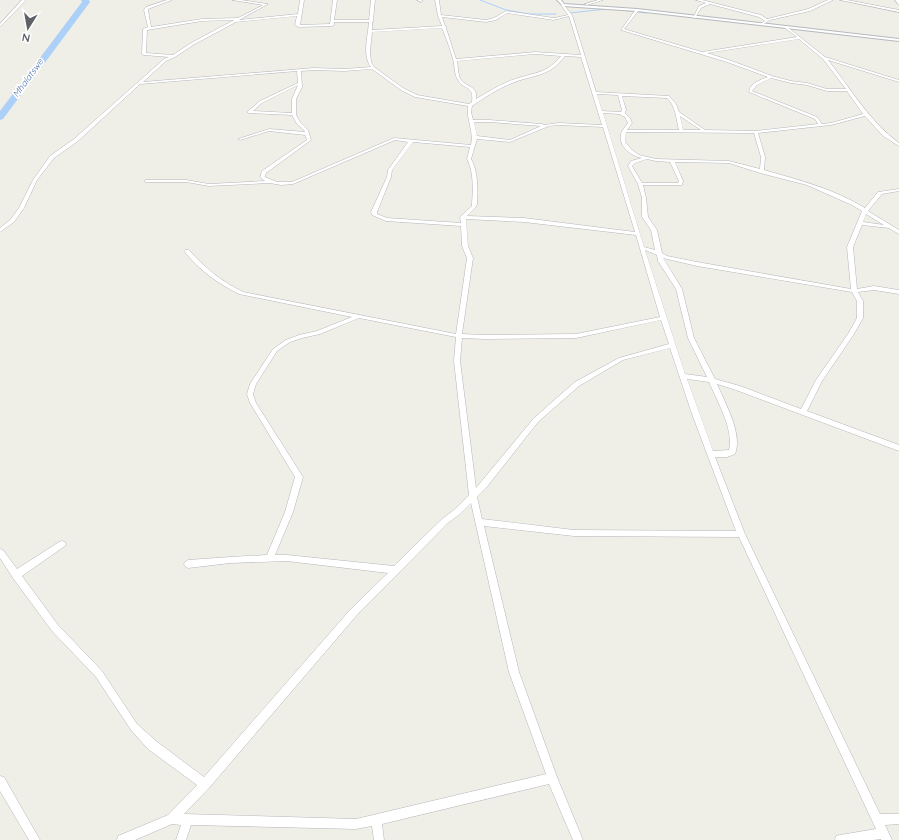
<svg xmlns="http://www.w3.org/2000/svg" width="899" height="840" font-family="Quicksand,sans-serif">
<rect width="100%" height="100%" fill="#efeee7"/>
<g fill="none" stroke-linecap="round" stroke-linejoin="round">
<g stroke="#add0f9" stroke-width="1">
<path d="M 480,0 L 506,10 L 529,14 L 556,14"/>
<path d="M 623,10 L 646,13"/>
<path d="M 570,13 L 606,9"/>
</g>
<path fill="#add0f9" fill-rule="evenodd" d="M 81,0 L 89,0 L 90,2 L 3,119 L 0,120 L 0,111 L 82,2 Z"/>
<g stroke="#b4b6ba" stroke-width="1">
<g id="street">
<path d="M 22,0 L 26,0 L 0,27 L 0,24 Z"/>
<path d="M 167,0 L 172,0 L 148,9 L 148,10 L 151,27 L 202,19 L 238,18 L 263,5 L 232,0 L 241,0 L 268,4 L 239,20 L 298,14 L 300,0 L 304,0 L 300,25 L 330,24 L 333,0 L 337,0 L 334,20 L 369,20 L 371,0 L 375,0 L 373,20 L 374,21 L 372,22 L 372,30 L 442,26 L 438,16 L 435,0 L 439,0 L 441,15 L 486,20 L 494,18 L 506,11 L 554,18 L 568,15 L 561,5 L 563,4 L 572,15 L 596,92 L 669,96 L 676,104 L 679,112 L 705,130 L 756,131 L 818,124 L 815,119 L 749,92 C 750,83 760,80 768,77 L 727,62 L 621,30 L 636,9 L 639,10 L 624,29 L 702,52 L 797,37 L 785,28 L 786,26 L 825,57 L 899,80 L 899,82 L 828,60 C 851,89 869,121 899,143 L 899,146 L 883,136 L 865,116 L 831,125 L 758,133 L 765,157 L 764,170 C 799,180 834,189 865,208 L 878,192 L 899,189 L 899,191 L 882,194 L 868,211 L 899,230 L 899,234 L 889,228 L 862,225 L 853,247 L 857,289 L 874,286 L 899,290 L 899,294 L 874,290 L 858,292 L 863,301 L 863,318 L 854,334 L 822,381 L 807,411 L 899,445 L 899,451 L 736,390 L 717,384 C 725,403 743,434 735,454 L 727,457 L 715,457 L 745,534 L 880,814 L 899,814 L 899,824 L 885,825 L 892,840 L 881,840 L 881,839 L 873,840 L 835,840 L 836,836 L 840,835 L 876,829 L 739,537 L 574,536 L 484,526 L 519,672 L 557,777 L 583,840 L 573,840 L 549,784 L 382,824 L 384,840 L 374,840 L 372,826 L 356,829 L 191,825 L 186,840 L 176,840 L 181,825 L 172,824 L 135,840 L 117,840 L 118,836 L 168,815 L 197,785 L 148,749 L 131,730 L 96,677 L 52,631 L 13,578 L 0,558 L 0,549 L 3,550 L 17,569 L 59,542 L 62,541 L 65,542 L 66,544 L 65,546 L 22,576 L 58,625 L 102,671 L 137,724 L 156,741 L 204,777 L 350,610 L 388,573 L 287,561 L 230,563 L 188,568 L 185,566 L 184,564 L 185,562 L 188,560 L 230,557 L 267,555 L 285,512 L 295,477 L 250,403 L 247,394 L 250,384 L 273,349 L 286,340 L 299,335 L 317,331 L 352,317 L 239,294 C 217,283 199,270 184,251 L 185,250 L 189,250 C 205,268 221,281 243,292 L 456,334 L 467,258 L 462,246 L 461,226 L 386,221 L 372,215 L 371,212 L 387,177 L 388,170 L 408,142 L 395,140 L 293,184 L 281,185 L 270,183 L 209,186 L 186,182 L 145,182 L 145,180 L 186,180 L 209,184 L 265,181 L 260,177 L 262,171 L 307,140 L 305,135 L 269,131 L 240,140 L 238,139 L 269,129 L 305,132 L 304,130 L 297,124 L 292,115 L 249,113 L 247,112 L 260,101 L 298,83 L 297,71 L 140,84 L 78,141 L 54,158 L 37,180 L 24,208 L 14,222 L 0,232 L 0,228 L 10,220 L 19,208 L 33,180 L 50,156 L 74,139 L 164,59 L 169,57 L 144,55 L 142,54 L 143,29 L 148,27 L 144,10 L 146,7 ZM 507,13 L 554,20 L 569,16 L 581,55 L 535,52 L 456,59 L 446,28 L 447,27 L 445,26 L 442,17 L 486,22 L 496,20 ZM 297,16 L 295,25 L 299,27 L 332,26 L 334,25 L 334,22 L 369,22 C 368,36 362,55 371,67 L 344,69 L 314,68 L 143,82 L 166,61 L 175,57 L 193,45 L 236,22 ZM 234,20 L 191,43 L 173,55 L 146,53 L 147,30 L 202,21 ZM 442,28 C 446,38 450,48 453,59 C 455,65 454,75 458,80 C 465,91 474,85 472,102 L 469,104 L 417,95 L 403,88 L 374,67 L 371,62 L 370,51 L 372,32 ZM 799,39 L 823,59 L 846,89 L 827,89 L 807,83 L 791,81 L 772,76 L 729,60 L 707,53 ZM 535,54 L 561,56 C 547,74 532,73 512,80 C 499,85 488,92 476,99 C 478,86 468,88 461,80 C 458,76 458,66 457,61 ZM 565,56 L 581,57 L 602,125 L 559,123 L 544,125 L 542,124 L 489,120 L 473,120 L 471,112 L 472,106 C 484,98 497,89 510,84 C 533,74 549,78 565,56 ZM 372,69 L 401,90 L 415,97 L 468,106 C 466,119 474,131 471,145 L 394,138 L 292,182 L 277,182 L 265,177 L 266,173 L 311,140 L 308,130 L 300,122 L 296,115 L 296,99 L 302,87 L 301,71 L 314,70 L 344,71 ZM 771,78 L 791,83 L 807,85 L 827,91 L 847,91 L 863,114 L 831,123 L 822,124 L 817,117 L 752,91 L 757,85 ZM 298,85 L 292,99 L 292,113 L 253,111 L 262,103 ZM 597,94 L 618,95 L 622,110 L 621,112 L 602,111 ZM 622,96 L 667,98 C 676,106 676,119 679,130 L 627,130 L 632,123 L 630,118 L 625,113 L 626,110 ZM 603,113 L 619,114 L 625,117 L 628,123 C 626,126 622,130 621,134 C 618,146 631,156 642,158 L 631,161 L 628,166 L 638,184 L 642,198 L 642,217 L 651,230 L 655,250 L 644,247 ZM 680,116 L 701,130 L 683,130 ZM 474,122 L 489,122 L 541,126 L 510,140 L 477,136 ZM 559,125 L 603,127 L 635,232 L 524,218 L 467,216 L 476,207 L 477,204 C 478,189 478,171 471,159 L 477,139 L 510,142 L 549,126 ZM 626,132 L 754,133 L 761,157 L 760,169 L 729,161 L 656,159 L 639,155 L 632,150 L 625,142 ZM 413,142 L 470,147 L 467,159 C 474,172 473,190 472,204 L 472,206 L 460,217 L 461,223 L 387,218 L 377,214 L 377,212 L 391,177 L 392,170 ZM 647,159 L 656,161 L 670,162 L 679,181 L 678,183 L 642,183 L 632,166 L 635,163 ZM 675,162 L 729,163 L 760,173 L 807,185 L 852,205 L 862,211 L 847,247 L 851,289 L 697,262 L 667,256 L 662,253 L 657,230 L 648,217 L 646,198 L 643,185 L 682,185 L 683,181 ZM 866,214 L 884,225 L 863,222 ZM 466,219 L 524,222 L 636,235 L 660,317 L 576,334 L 485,335 L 462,334 L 473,258 L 468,246 ZM 645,250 L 657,255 L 658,261 L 676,289 L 688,338 L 707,377 L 685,374 ZM 663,258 L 697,266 L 852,292 L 857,301 L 857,318 L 848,334 L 816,380 L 801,409 L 740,386 L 715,379 L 694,338 L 682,289 ZM 359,318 L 456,337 L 454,361 L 469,495 L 454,510 L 442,519 L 394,566 L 287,555 L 275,555 L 293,512 L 303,477 L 256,403 L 253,394 L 256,384 L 277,351 L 290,342 L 302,338 L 320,334 ZM 661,320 L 669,344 L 619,358 L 575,382 L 534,418 L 476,488 L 460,361 L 462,338 L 485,339 L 576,338 ZM 670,348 L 692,414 L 736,531 L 574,530 L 482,519 L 477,497 L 486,488 L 538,422 L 579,386 L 623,360 ZM 687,379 L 709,382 C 717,401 734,429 729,450 L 713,451 ZM 471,503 L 509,672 L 546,774 L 356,819 L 184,814 L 209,788 L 356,616 L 448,523 L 460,514 Z"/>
<path d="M 417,0 L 421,0 L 423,1 L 421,2 Z"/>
<path d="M 598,0 L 603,0 L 587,5 L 585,4 Z"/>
<path d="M 696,0 L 702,0 L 761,15 L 767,19 L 808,9 L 828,0 L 833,0 L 810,11 L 770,20 L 762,25 L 760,24 L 765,21 L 759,17 L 710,4 L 701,8 L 695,18 L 693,18 L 699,6 L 706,3 Z"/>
<path d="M 840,0 L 847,0 L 899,10 L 899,12 Z"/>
<path d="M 895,0 L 899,0 L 899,4 L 898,4 Z"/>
<path d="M 0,776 L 4,777 L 40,840 L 29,840 L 0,791 Z"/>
</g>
</g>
<g stroke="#b5b8bd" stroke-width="2">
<path id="secondary" d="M 557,0 L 561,0 L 564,4 L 637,9 L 899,39 L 899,41 L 637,11 L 563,6 Z"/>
</g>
<use href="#street" fill="#fff" fill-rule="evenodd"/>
<use href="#secondary" fill="#fff" fill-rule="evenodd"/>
</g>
<g text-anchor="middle" stroke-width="3.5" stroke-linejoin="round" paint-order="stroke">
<g font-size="9" font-style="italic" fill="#4d74b3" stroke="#fff">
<text transform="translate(28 78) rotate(-54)" y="3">Mhalatswe</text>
</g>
</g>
<g transform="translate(28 28) rotate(191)" stroke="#ffffff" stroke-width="3" paint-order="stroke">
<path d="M0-3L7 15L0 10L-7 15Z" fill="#5e6166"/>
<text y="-6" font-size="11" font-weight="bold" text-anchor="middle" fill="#5e6166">N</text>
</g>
</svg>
